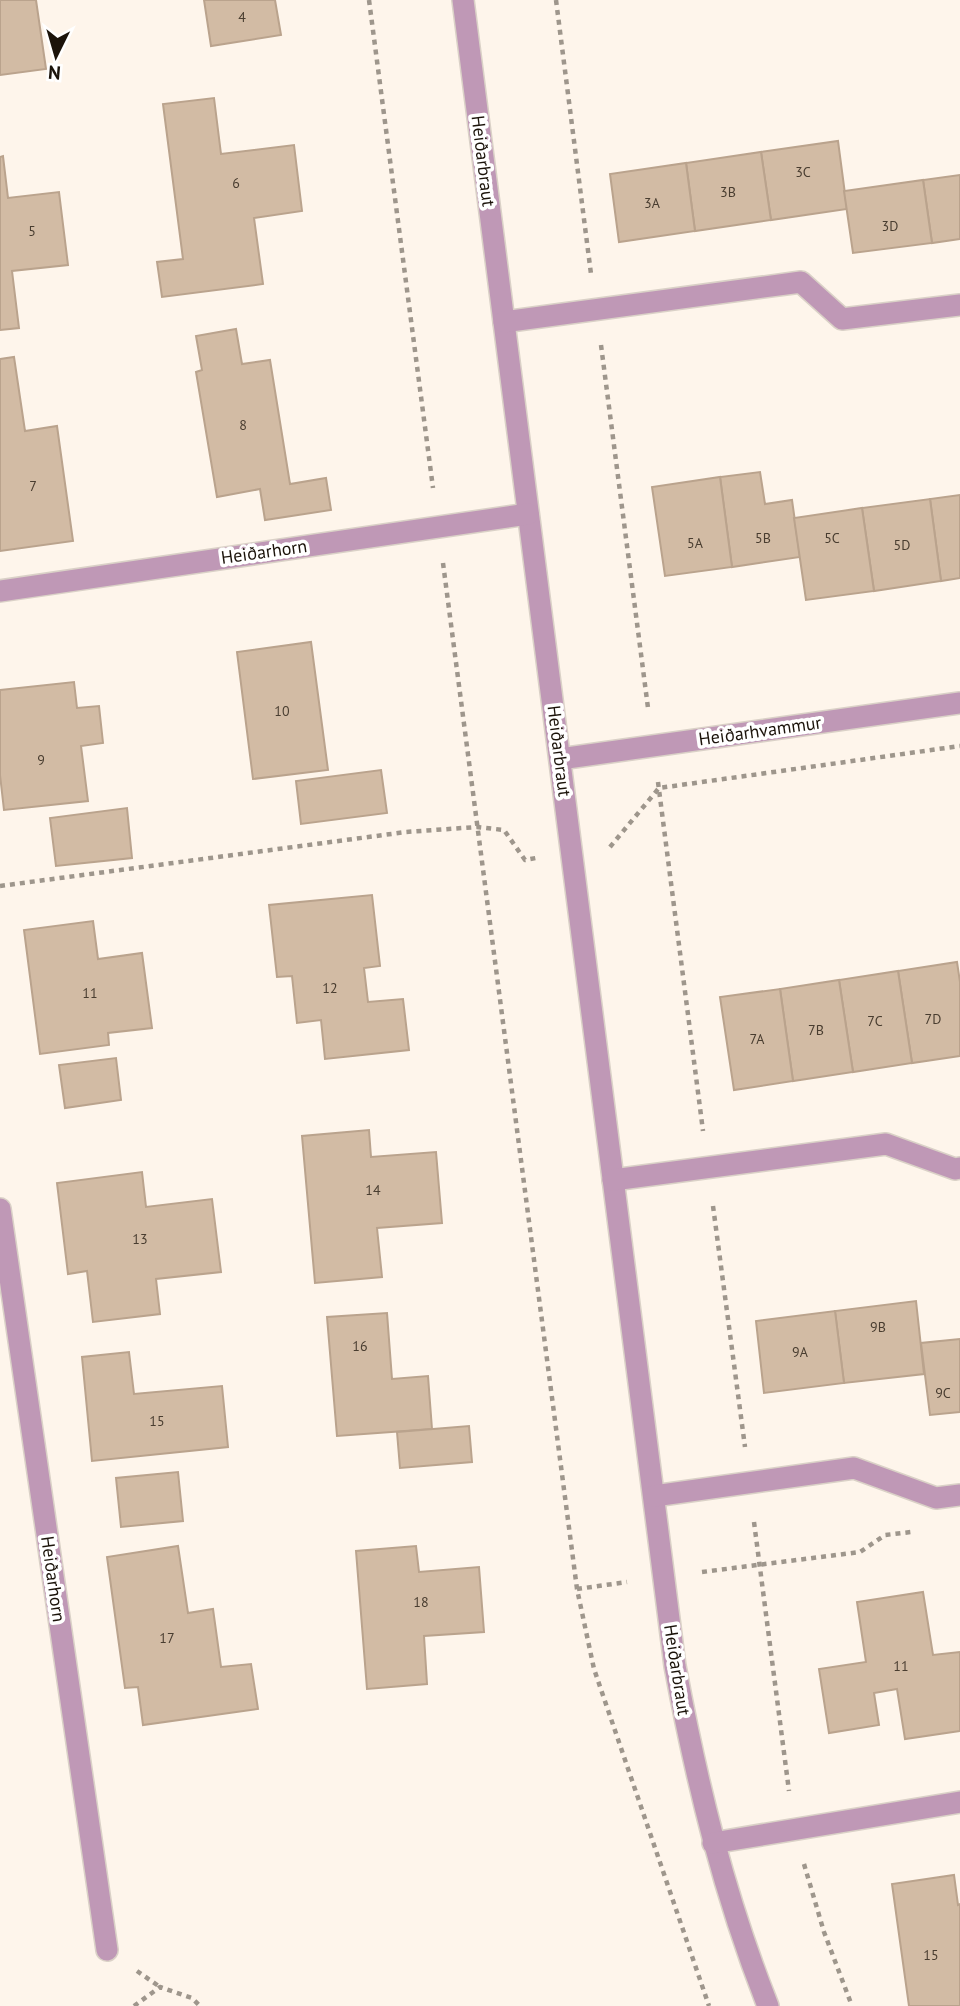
<svg xmlns="http://www.w3.org/2000/svg" width="960" height="2006" font-family="'PT Sans',sans-serif">
<rect width="100%" height="100%" fill="#fef5eb"/>
<g fill="#d2bba4" stroke="#baa38d" stroke-width="2">
<path d="M 0,0 L 36,0 L 46,69 L 0,75 Z"/>
<path d="M 204,0 L 275,0 L 281,35 L 211,46 Z"/>
<path d="M 214,98 L 221,154 L 294,145 L 302,211 L 254,218 L 263,284 L 162,297 L 157,262 L 183,259 L 163,104 Z"/>
<path d="M 838,141 L 847,209 L 771,220 L 761,152 Z"/>
<path d="M 761,152 L 771,220 L 695,231 L 686,163 Z"/>
<path d="M 3,156 L 8,198 L 59,192 L 68,265 L 12,271 L 19,328 L 0,330 L 0,157 Z"/>
<path d="M 686,163 L 695,231 L 619,242 L 610,174 Z"/>
<path d="M 960,175 L 960,239 L 932,243 L 923,180 Z"/>
<path d="M 923,180 L 932,243 L 853,253 L 844,191 Z"/>
<path d="M 236,329 L 242,364 L 270,360 L 290,484 L 326,478 L 331,510 L 265,520 L 260,489 L 217,497 L 196,372 L 202,370 L 196,336 Z"/>
<path d="M 14,357 L 25,431 L 57,426 L 73,541 L 0,551 L 0,359 Z"/>
<path d="M 760,472 L 765,504 L 792,500 L 800,557 L 732,567 L 720,477 Z"/>
<path d="M 720,477 L 732,567 L 665,576 L 652,487 Z"/>
<path d="M 960,495 L 960,578 L 941,581 L 930,499 Z"/>
<path d="M 930,499 L 941,581 L 874,591 L 862,508 Z"/>
<path d="M 862,508 L 874,591 L 806,600 L 794,518 Z"/>
<path d="M 311,642 L 328,770 L 253,779 L 237,652 Z"/>
<path d="M 74,682 L 77,708 L 99,706 L 103,743 L 81,746 L 88,801 L 4,810 L 0,775 L 0,690 Z"/>
<path d="M 381,770 L 387,813 L 301,824 L 296,781 Z"/>
<path d="M 127,808 L 132,858 L 56,866 L 50,818 Z"/>
<path d="M 372,895 L 380,966 L 364,968 L 368,1002 L 403,999 L 409,1050 L 325,1059 L 321,1020 L 297,1023 L 292,976 L 277,977 L 269,905 Z"/>
<path d="M 93,921 L 98,959 L 142,953 L 152,1028 L 108,1033 L 109,1045 L 40,1054 L 24,930 Z"/>
<path d="M 957,962 L 960,982 L 960,1056 L 912,1063 L 898,971 Z"/>
<path d="M 898,971 L 912,1063 L 853,1072 L 839,980 Z"/>
<path d="M 839,980 L 853,1072 L 793,1081 L 780,989 Z"/>
<path d="M 780,989 L 793,1081 L 734,1090 L 720,997 Z"/>
<path d="M 116,1058 L 121,1100 L 65,1108 L 59,1065 Z"/>
<path d="M 369,1130 L 371,1157 L 436,1152 L 442,1223 L 377,1228 L 382,1277 L 315,1283 L 302,1136 Z"/>
<path d="M 142,1172 L 146,1207 L 212,1199 L 221,1272 L 156,1279 L 160,1314 L 93,1322 L 87,1271 L 68,1274 L 57,1183 Z"/>
<path d="M 916,1301 L 924,1374 L 844,1383 L 835,1311 Z"/>
<path d="M 835,1311 L 844,1383 L 764,1393 L 756,1321 Z"/>
<path d="M 387,1313 L 392,1379 L 428,1376 L 432,1429 L 337,1436 L 327,1317 Z"/>
<path d="M 960,1339 L 960,1412 L 930,1415 L 921,1343 Z"/>
<path d="M 129,1352 L 134,1394 L 222,1386 L 228,1447 L 92,1461 L 82,1357 Z"/>
<path d="M 469,1426 L 472,1462 L 400,1468 L 397,1432 Z"/>
<path d="M 178,1472 L 183,1521 L 121,1527 L 116,1478 Z"/>
<path d="M 178,1546 L 188,1613 L 213,1609 L 221,1667 L 251,1664 L 258,1709 L 143,1725 L 138,1687 L 125,1688 L 107,1557 Z"/>
<path d="M 416,1546 L 419,1572 L 479,1567 L 484,1632 L 424,1636 L 427,1684 L 367,1689 L 356,1551 Z"/>
<path d="M 923,1592 L 933,1655 L 960,1652 L 960,1731 L 905,1739 L 897,1689 L 874,1693 L 879,1725 L 829,1733 L 819,1669 L 866,1662 L 857,1602 Z"/>
<path d="M 954,1875 L 958,1905 L 960,1904 L 960,2006 L 909,2006 L 892,1884 Z"/>
</g>
<g fill="none" stroke-linecap="round" stroke-linejoin="round">
<g stroke="#dad1c7" stroke-width="24">
<g id="street">
<path d="M 463,0 L 675,1666 C 697,1784 724,1895 768,2006"/>
<path d="M 504,322 L 801,282 L 842,319 L 960,305"/>
<path d="M 0,591 L 528,514"/>
<path d="M 560,759 L 960,703"/>
<path d="M 613,1180 L 886,1144 L 955,1169 L 960,1168"/>
<path d="M 0,1209 L 107,1950"/>
<path d="M 654,1496 L 854,1468 L 936,1498 L 960,1495"/>
<path d="M 713,1843 L 960,1802"/>
</g>
</g>
<g stroke="#9e968c" stroke-width="4.5" stroke-dasharray="5 5" stroke-linecap="butt">
<path d="M 369,0 L 433,488"/>
<path d="M 556,0 L 591,274"/>
<path d="M 601,345 L 648,708"/>
<path d="M 443,563 L 577,1589 L 594,1669 L 709,2006"/>
<path d="M 658,782 L 703,1131"/>
<path d="M 610,847 L 659,788 L 960,746"/>
<path d="M 0,886 L 406,832 L 477,827 L 504,830 L 525,860 L 536,858"/>
<path d="M 713,1206 L 745,1447"/>
<path d="M 754,1522 L 789,1791"/>
<path d="M 702,1572 L 860,1552 L 885,1535 L 911,1532"/>
<path d="M 577,1589 L 627,1582"/>
<path d="M 804,1864 L 824,1932 L 852,2006"/>
<path d="M 137,1971 L 160,1987"/>
<path d="M 134,2006 L 160,1987 L 192,1998 L 200,2006"/>
</g>
<use href="#street" stroke="#bf98b6" stroke-width="21"/>
</g>
<g text-anchor="middle" stroke-width="7" stroke-linejoin="round" paint-order="stroke">
<g font-size="14" fill="#493d30">
<text x="242" y="22">4</text>
<text x="803" y="177">3C</text>
<text x="236" y="188">6</text>
<text x="728" y="197">3B</text>
<text x="652" y="208">3A</text>
<text x="890" y="231">3D</text>
<text x="32" y="236">5</text>
<text x="243" y="430">8</text>
<text x="33" y="491">7</text>
<text x="763" y="543">5B</text>
<text x="832" y="543">5C</text>
<text x="695" y="548">5A</text>
<text x="902" y="550">5D</text>
<text x="282" y="716">10</text>
<text x="41" y="765">9</text>
<text x="330" y="993">12</text>
<text x="90" y="998">11</text>
<text x="933" y="1024">7D</text>
<text x="875" y="1026">7C</text>
<text x="816" y="1035">7B</text>
<text x="757" y="1044">7A</text>
<text x="373" y="1195">14</text>
<text x="140" y="1244">13</text>
<text x="878" y="1332">9B</text>
<text x="360" y="1351">16</text>
<text x="800" y="1357">9A</text>
<text x="943" y="1398">9C</text>
<text x="157" y="1426">15</text>
<text x="421" y="1607">18</text>
<text x="167" y="1643">17</text>
<text x="901" y="1671">11</text>
<text x="931" y="1960">15</text>
</g>
<g font-size="18" fill="#1b130a" stroke="#fff">
<text transform="translate(483 161) rotate(83)" y="6">Heiðarbraut</text>
<text transform="translate(264 552) rotate(-8)" y="6">Heiðarhorn</text>
<text transform="translate(760 731) rotate(-8)" y="6">Heiðarhvammur</text>
<text transform="translate(559 751) rotate(83)" y="6">Heiðarbraut</text>
<text transform="translate(53 1579) rotate(82)" y="6">Heiðarhorn</text>
<text transform="translate(677 1670) rotate(81)" y="6">Heiðarbraut</text>
</g>
</g>
<g transform="translate(56 56) rotate(185)" stroke="#ffffff" stroke-width="5" paint-order="stroke">
<path d="M0-5L12 26L0 18L-12 26Z" fill="#1b130a"/>
<text y="-10" font-size="19" font-weight="bold" text-anchor="middle" fill="#1b130a">N</text>
</g>
</svg>
